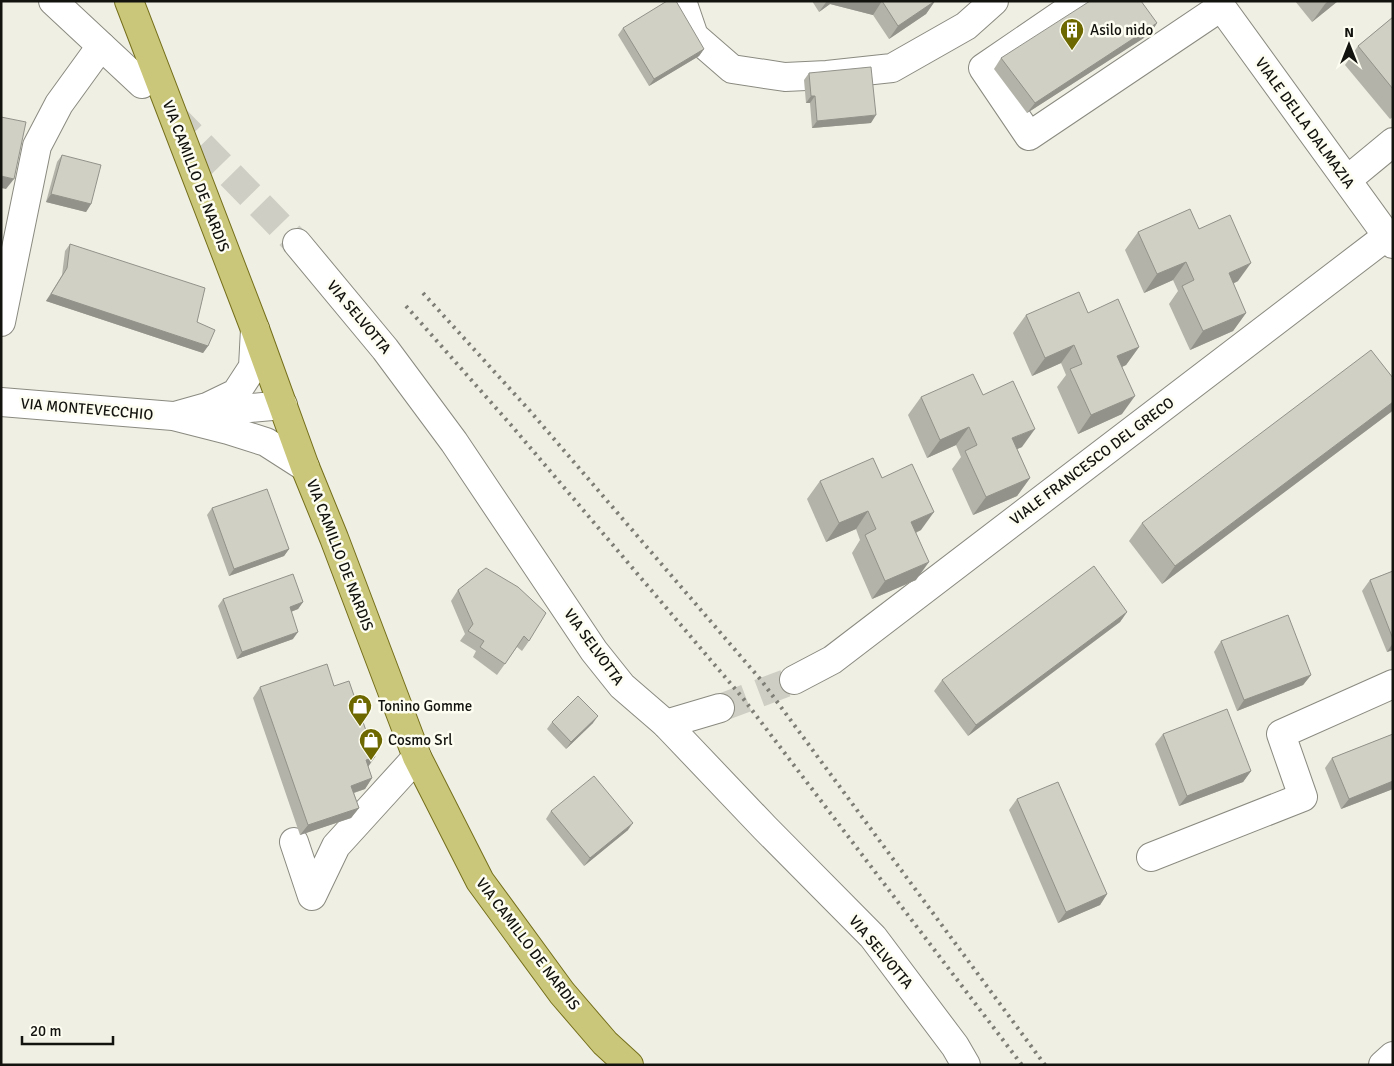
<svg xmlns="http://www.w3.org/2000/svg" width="1394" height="1066" font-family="Signika,sans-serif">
<rect width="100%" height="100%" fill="#f0efe4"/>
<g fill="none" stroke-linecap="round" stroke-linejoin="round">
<g stroke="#cfcec4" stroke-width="28" stroke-dasharray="28 14" stroke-linecap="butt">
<path d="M 172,115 L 297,243"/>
<path d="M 720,708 L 794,680"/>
</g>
<g stroke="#8a8a80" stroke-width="30">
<g id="minor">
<path d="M 53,1 L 142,84"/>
<path d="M 682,1 L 694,36 L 732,69 L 785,77 L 827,75 L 892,68 L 966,26 L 994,1"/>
<path d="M 1081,1 L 983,68 L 1029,136 L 1221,7"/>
<path d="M 1217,1 L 1393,244"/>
<path d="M 1347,180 L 1393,142"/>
<path d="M 297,243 L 385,349 L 454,442 L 594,651 L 622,686 L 666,724 L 765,828 L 873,937 L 955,1046 L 966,1065"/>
<path d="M 1,322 L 37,146 L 59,104 L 101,46"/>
<path d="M 1,402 L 173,416 L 228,430 L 266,442 L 305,467"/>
<path d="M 209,412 L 283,405"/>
<path d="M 175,416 L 207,407 L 236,393 L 253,367 L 255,329"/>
<path d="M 794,680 L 832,660 L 1387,236"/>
<path d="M 666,724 L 720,708"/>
<path d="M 294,842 L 312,896 L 336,846 L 417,757"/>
<path d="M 1151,857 L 1303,797 L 1281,734 L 1393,684"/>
<path d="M 1383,1065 L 1393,1056"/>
</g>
</g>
<g stroke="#746f1b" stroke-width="30">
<path id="major" d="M 129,1 L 255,329 L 305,467 L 334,538 L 417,757 L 480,881 L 562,993 L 605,1043 L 629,1065"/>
</g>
<use href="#minor" stroke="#fff" stroke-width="28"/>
<use href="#major" stroke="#cbc77a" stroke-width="28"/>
<g stroke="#7e7e76" stroke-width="4" stroke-dasharray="2.5 5" stroke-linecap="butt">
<path d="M 423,293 L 530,411 L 761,680 L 1045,1065"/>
<path d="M 406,306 L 511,425 L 742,697 L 1022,1065"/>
</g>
</g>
<g fill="#b3b3a9">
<path d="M 812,1 L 935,1 L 926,14 L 889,39 L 873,15 L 830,4 L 819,12 Z"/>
<path d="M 1295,1 L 1338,1 L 1312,22 Z"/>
<path d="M 1393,17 L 1393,117 L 1390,119 L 1345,65 L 1358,46 Z"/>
<path d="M 1157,23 L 1150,34 L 1027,113 L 994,69 L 1001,58 Z"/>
<path d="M 623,28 L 704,49 L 699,56 L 649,86 L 618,35 Z"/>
<path d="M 809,73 L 871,123 L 812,128 L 810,103 L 806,103 L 804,80 Z"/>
<path d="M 62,155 L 91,204 L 86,212 L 46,202 L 57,162 Z"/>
<path d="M 1138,232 L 1238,281 L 1233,284 L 1246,313 L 1233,331 L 1190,350 L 1169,304 L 1178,291 L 1173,280 L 1144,293 L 1125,250 Z"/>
<path d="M 70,244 L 197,322 L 208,346 L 203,353 L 46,301 L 62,275 L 65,251 Z"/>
<path d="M 1088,313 L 1139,347 L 1126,365 L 1122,367 L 1122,414 L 1078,434 L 1057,387 L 1066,375 L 1061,363 L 1032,376 L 1013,333 L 1026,315 Z"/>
<path d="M 1393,378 L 1393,410 L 1391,412 L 1162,584 L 1129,541 L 1142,523 Z"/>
<path d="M 921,397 L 1022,447 L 1017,449 L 1030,478 L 1017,496 L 973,515 L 952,469 L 961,457 L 956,445 L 927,458 L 908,415 Z"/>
<path d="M 882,478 L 921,530 L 916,533 L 916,580 L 872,599 L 852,553 L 860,540 L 856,529 L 826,542 L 807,499 L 820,481 Z"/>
<path d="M 212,508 L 289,549 L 284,556 L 229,576 L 207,515 Z"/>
<path d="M 1393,571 L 1393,650 L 1387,652 L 1362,591 L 1370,580 Z"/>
<path d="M 518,587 L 529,641 L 522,651 L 517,647 L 497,675 L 473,657 L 476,651 L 460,641 L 465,634 L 451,601 L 458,590 Z"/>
<path d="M 223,599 L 303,602 L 298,609 L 291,612 L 293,639 L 237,659 L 218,606 Z"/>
<path d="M 1127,612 L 1120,622 L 968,736 L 934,691 L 942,680 Z"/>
<path d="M 1221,641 L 1311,675 L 1303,685 L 1237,711 L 1214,652 Z"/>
<path d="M 334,686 L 375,757 L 368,766 L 372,778 L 365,789 L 354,793 L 359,808 L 351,818 L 300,835 L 253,698 L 260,687 Z"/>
<path d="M 552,722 L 593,723 L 566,749 L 547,729 Z"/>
<path d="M 1163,734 L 1251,771 L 1243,782 L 1179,806 L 1155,744 Z"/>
<path d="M 1393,734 L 1393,789 L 1341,809 L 1325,768 L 1332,758 Z"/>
<path d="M 1017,799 L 1107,894 L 1100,905 L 1058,923 L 1009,810 Z"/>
<path d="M 551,811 L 628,830 L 584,866 L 546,819 Z"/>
</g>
<g fill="#92928a">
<path d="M 827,1 L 882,1 L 873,15 L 830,4 L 819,12 Z"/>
<path d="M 935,1 L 926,14 L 889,39 L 898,26 Z"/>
<path d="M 1328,1 L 1338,1 L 1312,22 L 1325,4 Z"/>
<path d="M 1157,23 L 1150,34 L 1027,113 L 1035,103 Z"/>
<path d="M 704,49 L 699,56 L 649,86 L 654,79 Z"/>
<path d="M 811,96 L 815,96 L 810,103 L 806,103 Z"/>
<path d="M 876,115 L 871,123 L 812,128 L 817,121 Z"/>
<path d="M 1,176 L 14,179 L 6,189 L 1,188 Z"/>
<path d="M 51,194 L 91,204 L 86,212 L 46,202 Z"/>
<path d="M 1186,262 L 1173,280 L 1144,293 L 1157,274 Z"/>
<path d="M 1251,263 L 1238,281 L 1216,291 L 1229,273 Z"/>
<path d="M 51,294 L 208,346 L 203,353 L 46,301 Z"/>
<path d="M 1246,313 L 1233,331 L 1190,350 L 1203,331 Z"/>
<path d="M 1074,345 L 1061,363 L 1032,376 L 1045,358 Z"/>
<path d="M 1139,347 L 1126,365 L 1104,375 L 1117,356 Z"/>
<path d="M 1135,396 L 1122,414 L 1078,434 L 1091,415 Z"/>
<path d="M 1393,402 L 1393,410 L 1391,412 L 1162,584 L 1175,566 Z"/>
<path d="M 969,427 L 956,445 L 927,458 L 940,440 Z"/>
<path d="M 1035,429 L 1022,447 L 999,457 L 1012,438 Z"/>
<path d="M 1030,478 L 1017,496 L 973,515 L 986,497 Z"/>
<path d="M 868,511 L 856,529 L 826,542 L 839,523 Z"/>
<path d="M 934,512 L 921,530 L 898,540 L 911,522 Z"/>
<path d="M 289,549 L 284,556 L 229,576 L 234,569 Z"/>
<path d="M 929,562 L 916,580 L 872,599 L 885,581 Z"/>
<path d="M 303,602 L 298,609 L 285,614 L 290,607 Z"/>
<path d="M 1127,612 L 1120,622 L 968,736 L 976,725 Z"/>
<path d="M 298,632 L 293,639 L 237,659 L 242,652 Z"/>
<path d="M 1393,643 L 1393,650 L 1387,652 Z"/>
<path d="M 1311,675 L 1303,685 L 1237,711 L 1244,700 Z"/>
<path d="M 598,716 L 593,723 L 566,749 L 571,742 Z"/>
<path d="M 375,757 L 368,767 L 366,760 Z"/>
<path d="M 1251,771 L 1243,782 L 1179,806 L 1187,796 Z"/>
<path d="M 372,778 L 365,789 L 344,796 L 351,786 Z"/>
<path d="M 1393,781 L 1393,789 L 1341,809 L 1349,799 Z"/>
<path d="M 359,808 L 351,818 L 300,835 L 308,825 Z"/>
<path d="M 633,823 L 628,830 L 584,866 L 590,858 Z"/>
<path d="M 1107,894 L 1100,905 L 1058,923 L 1066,912 Z"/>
</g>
<g fill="#d0d0c5" stroke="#92928a">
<path d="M 667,1 L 676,1 L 704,49 L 654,79 L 623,28 Z"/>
<path d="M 882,1 L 935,1 L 898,26 Z"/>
<path d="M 1090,1 L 1141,1 L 1157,23 L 1035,103 L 1001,58 Z"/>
<path d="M 1393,17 L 1393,89 L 1358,46 Z"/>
<path d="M 871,67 L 876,115 L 817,121 L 815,96 L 811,96 L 809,73 Z"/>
<path d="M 1,117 L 26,122 L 14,179 L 1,176 Z"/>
<path d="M 62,155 L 101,165 L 91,204 L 51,194 Z"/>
<path d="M 1190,209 L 1199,229 L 1230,215 L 1251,263 L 1229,273 L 1246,313 L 1203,331 L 1182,286 L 1194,280 L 1186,262 L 1157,274 L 1138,232 Z"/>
<path d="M 70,244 L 205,288 L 197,322 L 215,330 L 208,346 L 51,294 L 67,268 Z"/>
<path d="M 1079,292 L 1088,313 L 1118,299 L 1139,347 L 1117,356 L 1135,396 L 1091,415 L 1070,369 L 1082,364 L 1074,345 L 1045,358 L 1026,315 Z"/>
<path d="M 1371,350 L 1393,378 L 1393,402 L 1175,566 L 1142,523 Z"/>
<path d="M 973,374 L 983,395 L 1013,381 L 1035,429 L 1012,438 L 1030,478 L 986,497 L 965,451 L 977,445 L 969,427 L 940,440 L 921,397 Z"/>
<path d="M 873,458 L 882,478 L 912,464 L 934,512 L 911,522 L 929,562 L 885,581 L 865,535 L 876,529 L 868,511 L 839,523 L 820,481 Z"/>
<path d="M 267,489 L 289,549 L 234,569 L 212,508 Z"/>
<path d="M 1094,566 L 1127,612 L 976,725 L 942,680 Z"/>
<path d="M 486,568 L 518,587 L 546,613 L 529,641 L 524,636 L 505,664 L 480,647 L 484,641 L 468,631 L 473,624 L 458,590 Z"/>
<path d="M 1393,571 L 1393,639 L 1370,580 Z"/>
<path d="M 293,574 L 303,602 L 290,607 L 298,632 L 242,652 L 223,599 Z"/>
<path d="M 1288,615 L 1311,675 L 1244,700 L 1221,641 Z"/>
<path d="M 327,664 L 334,686 L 349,681 L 375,757 L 366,760 L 372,778 L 351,786 L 359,808 L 308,825 L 260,687 Z"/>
<path d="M 578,696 L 598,716 L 571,742 L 552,722 Z"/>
<path d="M 1227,709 L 1251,771 L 1187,796 L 1163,734 Z"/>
<path d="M 1393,734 L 1393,781 L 1349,799 L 1332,758 Z"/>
<path d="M 594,776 L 633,823 L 590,858 L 551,811 Z"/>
<path d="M 1058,782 L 1107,894 L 1066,912 L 1017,799 Z"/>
</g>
<defs>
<g id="building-pin" transform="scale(1.25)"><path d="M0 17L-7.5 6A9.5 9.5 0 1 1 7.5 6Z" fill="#6e6800" stroke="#fdfdf1"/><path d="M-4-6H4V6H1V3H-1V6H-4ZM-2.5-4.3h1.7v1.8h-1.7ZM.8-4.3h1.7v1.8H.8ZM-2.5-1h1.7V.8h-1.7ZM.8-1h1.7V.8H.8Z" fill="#fff"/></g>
<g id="shop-pin" transform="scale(1.25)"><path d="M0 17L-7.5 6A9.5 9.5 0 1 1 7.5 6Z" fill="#6e6800" stroke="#fdfdf1"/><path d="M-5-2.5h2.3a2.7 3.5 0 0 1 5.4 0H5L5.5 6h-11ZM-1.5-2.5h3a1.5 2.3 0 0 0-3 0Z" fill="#fff"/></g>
</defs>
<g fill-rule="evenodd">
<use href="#building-pin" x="1072" y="30"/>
<use href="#shop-pin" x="360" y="706"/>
<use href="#shop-pin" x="371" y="740"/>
</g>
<g text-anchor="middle" stroke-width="5" stroke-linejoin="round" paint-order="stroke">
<g font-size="15" fill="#12120e" stroke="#fdfdf1" text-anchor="start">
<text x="1090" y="35">Asilo nido</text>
<text x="378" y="711">Tonino Gomme</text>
<text x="388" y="745">Cosmo Srl</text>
</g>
<g font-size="15" fill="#12120e" stroke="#fdfdf1">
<text transform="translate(1305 123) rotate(54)" y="5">VIALE DELLA DALMAZIA</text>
<text transform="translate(196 176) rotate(69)" y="5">VIA CAMILLO DE NARDIS</text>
<text transform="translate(359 317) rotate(50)" y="5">VIA SELVOTTA</text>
<text transform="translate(87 409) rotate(5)" y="5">VIA MONTEVECCHIO</text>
<text transform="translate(1092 461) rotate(-37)" y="5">VIALE FRANCESCO DEL GRECO</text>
<text transform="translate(340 555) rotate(69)" y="5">VIA CAMILLO DE NARDIS</text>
<text transform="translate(594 647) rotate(54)" y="5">VIA SELVOTTA</text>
<text transform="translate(528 944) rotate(53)" y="5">VIA CAMILLO DE NARDIS</text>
<text transform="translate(881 952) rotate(50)" y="5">VIA SELVOTTA</text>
</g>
</g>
<rect width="1394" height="1066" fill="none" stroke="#12120e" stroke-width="5"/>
<g transform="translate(1349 45)" stroke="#fdfdf1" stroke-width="4" paint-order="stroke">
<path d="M0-4L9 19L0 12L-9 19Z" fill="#12120e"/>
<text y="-8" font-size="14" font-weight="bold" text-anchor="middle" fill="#12120e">N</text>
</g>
<path d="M22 1036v8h91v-8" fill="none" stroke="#12120e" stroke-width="2.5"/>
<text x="30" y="1036" font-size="15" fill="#12120e" stroke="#fdfdf1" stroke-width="4" paint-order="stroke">20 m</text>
</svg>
